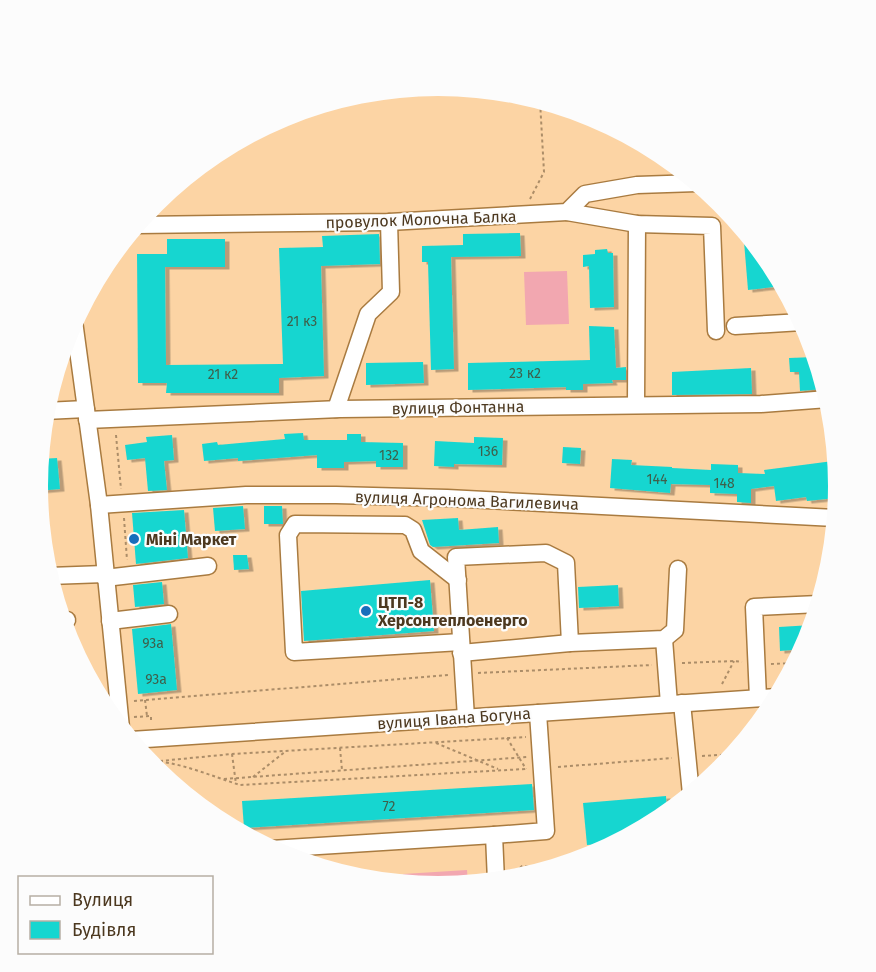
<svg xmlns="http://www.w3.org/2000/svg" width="876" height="972" font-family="'Fira Sans',sans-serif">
<defs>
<filter id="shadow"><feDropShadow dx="4.5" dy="2.5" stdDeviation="0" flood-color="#0004"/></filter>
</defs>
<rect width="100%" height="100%" fill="#fcd4a4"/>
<g fill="#f2a7b0">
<path d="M 567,271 L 569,324 L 526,325 L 524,272 Z"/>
<path d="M 467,870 L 468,884 L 438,886 L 404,883 L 403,874 Z"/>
</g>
<g fill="#16d6d0" filter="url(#shadow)">
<path d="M 743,229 L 771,264 L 783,286 L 748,290 Z"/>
<path d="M 520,233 L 521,256 L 451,257 L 454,369 L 431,370 L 428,262 L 422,262 L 422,246 L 463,245 L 463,234 Z"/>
<path d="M 379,234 L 380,264 L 321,266 L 324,376 L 279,378 L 279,393 L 166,393 L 167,383 L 138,383 L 137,254 L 167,254 L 167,239 L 225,239 L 225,267 L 165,267 L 166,365 L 283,364 L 279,248 L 323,247 L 322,236 Z"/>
<path d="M 607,249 L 608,253 L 613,253 L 614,307 L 590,308 L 589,266 L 583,267 L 583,255 L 595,254 L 595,250 Z"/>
<path d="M 589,326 L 614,327 L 616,368 L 626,367 L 626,380 L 612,380 L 613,383 L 583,384 L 583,390 L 566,390 L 566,387 L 468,390 L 468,363 L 590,360 Z"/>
<path d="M 815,357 L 823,389 L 800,391 L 799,372 L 790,372 L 789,358 Z"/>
<path d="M 423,362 L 424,383 L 366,385 L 366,363 Z"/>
<path d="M 751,368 L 752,394 L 672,395 L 672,372 Z"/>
<path d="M 303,433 L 304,440 L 347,440 L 347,434 L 361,434 L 361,442 L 403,443 L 403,467 L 376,467 L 376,461 L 344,462 L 344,468 L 317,468 L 317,455 L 238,461 L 238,458 L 204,461 L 202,444 L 217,442 L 218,445 L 285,439 L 284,434 Z"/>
<path d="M 172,435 L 174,460 L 164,461 L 167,490 L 148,491 L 145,458 L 127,460 L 125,445 L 147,442 L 146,437 Z"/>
<path d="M 474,437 L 503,438 L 502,465 L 454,464 L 454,467 L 434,466 L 435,441 L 474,443 Z"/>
<path d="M 563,447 L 581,448 L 580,464 L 562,463 Z"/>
<path d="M 57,458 L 60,489 L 38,491 L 40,459 Z"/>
<path d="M 612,459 L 632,460 L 631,465 L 672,467 L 672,468 L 711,470 L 711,464 L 738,465 L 738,473 L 765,474 L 764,470 L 833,461 L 836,498 L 807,501 L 806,497 L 776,501 L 774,486 L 751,489 L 751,503 L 737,502 L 737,494 L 710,493 L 710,485 L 671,484 L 670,493 L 610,488 Z"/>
<path d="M 243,506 L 245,529 L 215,531 L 213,508 Z"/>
<path d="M 264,506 L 282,506 L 283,524 L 264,524 Z"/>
<path d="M 184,510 L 188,558 L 136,564 L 132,513 Z"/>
<path d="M 458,518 L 459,530 L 498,527 L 499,543 L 433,547 L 430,545 L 422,520 Z"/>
<path d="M 233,555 L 247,555 L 249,569 L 234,570 Z"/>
<path d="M 430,580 L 434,631 L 304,641 L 301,591 Z"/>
<path d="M 162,582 L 164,604 L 135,607 L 133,585 Z"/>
<path d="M 618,585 L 619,606 L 579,608 L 578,587 Z"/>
<path d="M 171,624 L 177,690 L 138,694 L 132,629 Z"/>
<path d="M 812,625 L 803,649 L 780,651 L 779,627 Z"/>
<path d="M 532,784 L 534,810 L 244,828 L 242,801 Z"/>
<path d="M 666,796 L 667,813 L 660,819 L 615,843 L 587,845 L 583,803 Z"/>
</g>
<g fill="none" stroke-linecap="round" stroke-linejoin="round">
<g stroke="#a97b40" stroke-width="19">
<g id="minor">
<path d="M 567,212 L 637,224 L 712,226 L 716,331"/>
<path d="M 137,225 L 389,222 L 567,212 L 585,194 L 637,185 L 697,183"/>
<path d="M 74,321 L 99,505 L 121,728"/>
<path d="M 735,326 L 802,322"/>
<path d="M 636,405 L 637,224"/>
<path d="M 336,409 L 368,314 L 391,292 L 389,222"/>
<path d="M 45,411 L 86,409"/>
<path d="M 87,420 L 340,409 L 761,404 L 828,399"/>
<path d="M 99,505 L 246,495 L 336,495 L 447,498 L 835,518"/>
<path d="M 49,576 L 105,574"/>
<path d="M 105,578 L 208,566"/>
<path d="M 458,580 L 421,551 L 413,530 L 405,525 L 295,524 L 288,535 L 294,652 L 461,642"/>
<path d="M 62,621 L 67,620"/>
<path d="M 110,621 L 169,614"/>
<path d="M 664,639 L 669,704"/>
<path d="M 461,653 L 570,643 L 664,639 L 675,630 L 678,569"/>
<path d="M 758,698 L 754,607 L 819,604"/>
<path d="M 682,703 L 691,794"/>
<path d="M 466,718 L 456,557 L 546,553 L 566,563 L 570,643"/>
<path d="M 131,740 L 777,697"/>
<path d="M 271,849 L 494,835"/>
<path d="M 496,881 L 494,835 L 546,831 L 538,713"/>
</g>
</g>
<g stroke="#ac8d68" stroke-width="2" stroke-dasharray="3 3" stroke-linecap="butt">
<path d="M 530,199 L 544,172 L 540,101"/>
<path d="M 116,435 L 121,489"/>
<path d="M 124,518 L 127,560"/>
<path d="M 682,663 L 734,661 L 742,662"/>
<path d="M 771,664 L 795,663"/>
<path d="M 478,673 L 652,665"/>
<path d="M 722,684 L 734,661"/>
<path d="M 145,700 L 147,716"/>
<path d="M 134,701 L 448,675"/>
<path d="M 134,717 L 151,716 L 151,723"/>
<path d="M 507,738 L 526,769"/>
<path d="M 436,743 L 498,769"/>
<path d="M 340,748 L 342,770"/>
<path d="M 232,754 L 236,784"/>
<path d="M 702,756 L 734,754"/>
<path d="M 148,761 C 175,760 214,777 240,785 L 525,769"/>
<path d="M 160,761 L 232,754 L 526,737"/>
<path d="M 558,767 L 672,758"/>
<path d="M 253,777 L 286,751"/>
<path d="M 224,779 L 527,757"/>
<path d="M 511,876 L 522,866 L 549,869"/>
</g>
<use href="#minor" stroke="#fff" stroke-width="16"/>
</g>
<g fill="#186ebb" stroke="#fcfcfc" stroke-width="2">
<circle cx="134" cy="539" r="6"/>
<circle cx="366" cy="611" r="6"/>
</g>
<g text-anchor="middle" stroke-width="4.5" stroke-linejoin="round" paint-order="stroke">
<g font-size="14" fill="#3e604b">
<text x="302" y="326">21 к3</text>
<text x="525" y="378">23 к2</text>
<text x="223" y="379">21 к2</text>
<text x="488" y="456">136</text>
<text x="389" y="460">132</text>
<text x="657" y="484">144</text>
<text x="724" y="488">148</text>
<text x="153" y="648">93а</text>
<text x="156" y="684">93а</text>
<text x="389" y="811">72</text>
</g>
<g font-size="16" fill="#4c381f" stroke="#fcfcfc">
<text transform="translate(421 219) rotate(-2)" y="6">провулок Молочна Балка</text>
<text transform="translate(458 407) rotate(-1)" y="6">вулиця Фонтанна</text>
<text transform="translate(467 500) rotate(2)" y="6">вулиця Агронома Вагилевича</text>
<text transform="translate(454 718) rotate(-4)" y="6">вулиця Івана Богуна</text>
</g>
<g font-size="16" font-weight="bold" fill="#4c381f" stroke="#fcfcfc" text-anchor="start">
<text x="146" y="545">Міні Маркет</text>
<text x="378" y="608">ЦТП-8<tspan x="378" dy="18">Херсонтеплоенерго</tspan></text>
</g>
</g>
<path d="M0 0H876V972H0ZM48 486a390 390 0 1 1 780 0a390 390 0 1 1-780 0Z" fill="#fcfcfc" fill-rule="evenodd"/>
<rect x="18" y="876" width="195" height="78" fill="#fcfcfc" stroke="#b6aea4" stroke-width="1.5"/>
<rect x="30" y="896" width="30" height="9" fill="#ffffff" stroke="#b6aea4" stroke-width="1.5"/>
<text x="72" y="906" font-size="18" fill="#4c381f">Вулиця</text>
<rect x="30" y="921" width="30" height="18" fill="#16d6d0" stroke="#b6aea4" stroke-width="1.5"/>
<text x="72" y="936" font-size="18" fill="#4c381f">Будівля</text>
</svg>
